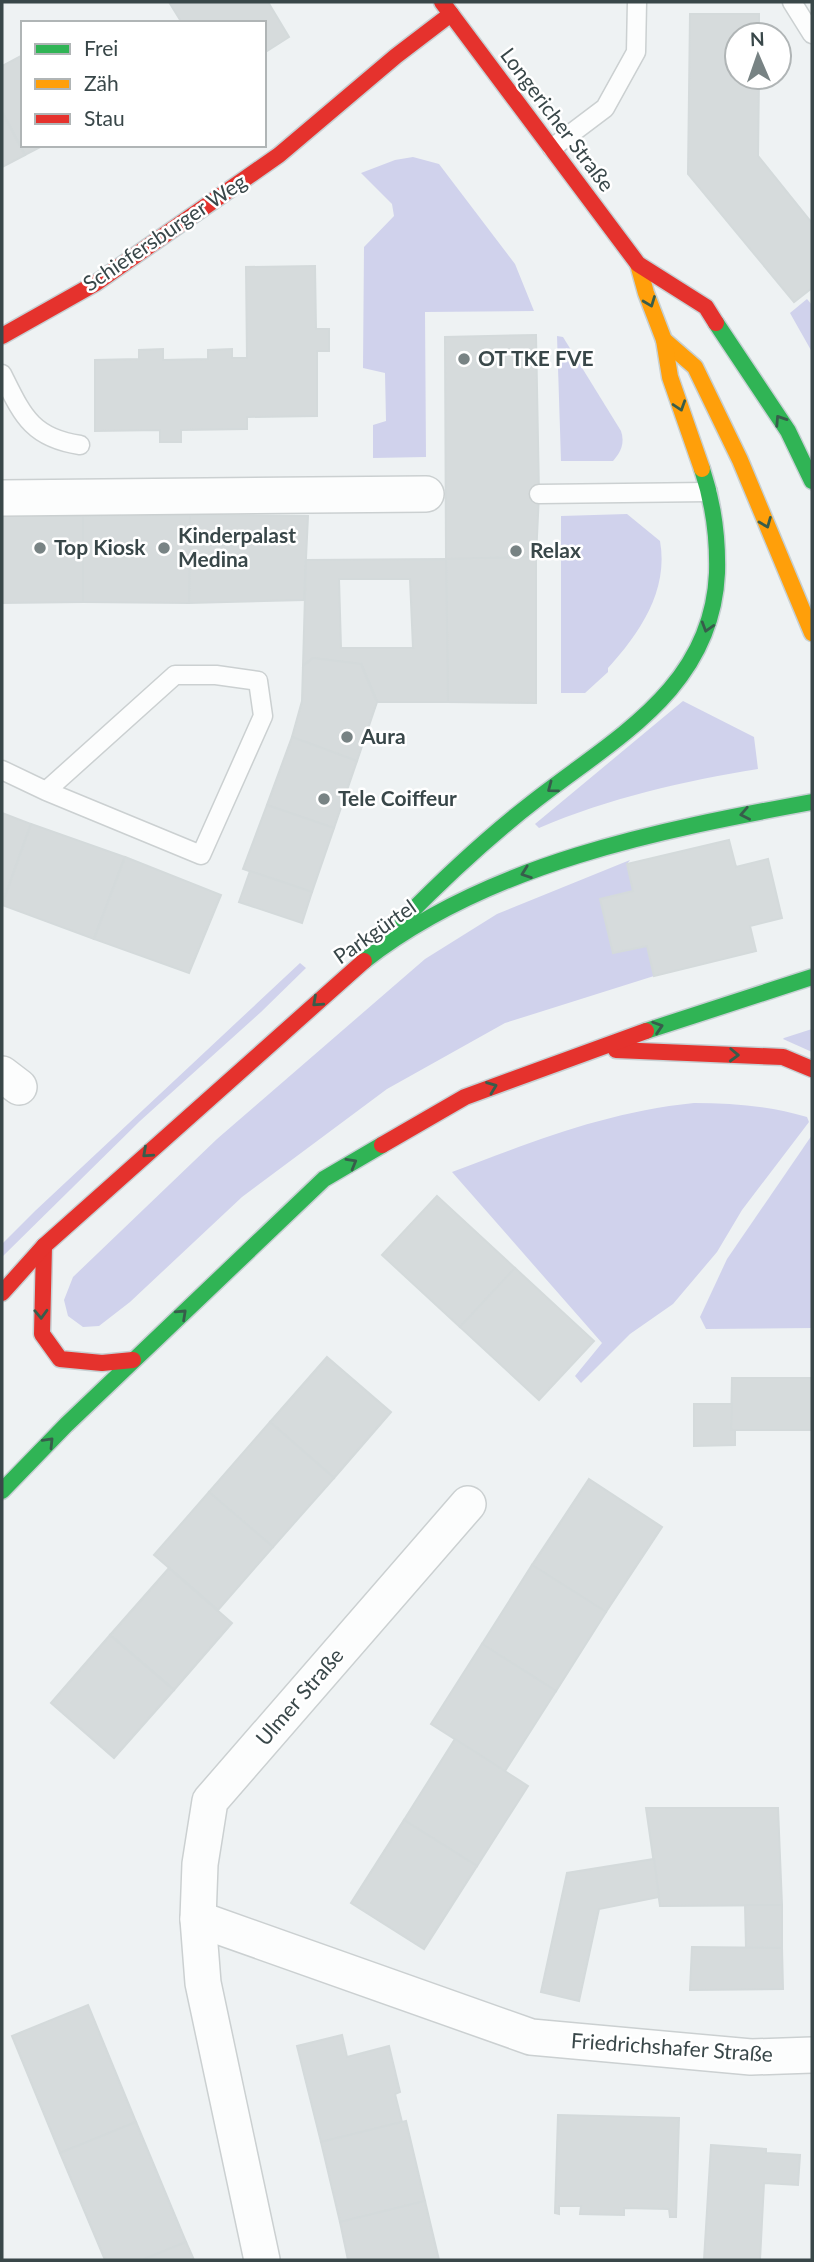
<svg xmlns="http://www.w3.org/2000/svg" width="814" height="2262" font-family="Lato,sans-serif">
<rect width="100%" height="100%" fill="#eef2f3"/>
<g fill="#d0d2ec">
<path d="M 413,157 L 439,164 L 515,264 L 534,311 L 425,312 L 426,457 L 373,458 L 373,425 L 386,421 L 385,373 L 363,368 L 364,247 L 394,216 L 392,204 L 361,173 L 395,160 Z"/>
<path d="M 807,299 L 812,305 L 812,352 L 790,313 Z"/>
<path d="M 557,336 L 563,337 L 621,431 C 625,443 621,452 613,461 L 561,461 Z"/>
<path d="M 627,514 L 660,541 C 669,591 639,634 608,668 L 608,672 L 585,693 L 561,693 L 561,516 Z"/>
<path d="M 683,701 L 754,737 L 758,769 C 684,781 609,798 539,828 L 535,824 Z"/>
<path d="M 630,860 L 627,864 L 633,891 L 600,900 L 613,953 L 647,946 L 654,976 L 505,1023 L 387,1089 L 242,1197 L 130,1302 L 99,1326 L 83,1327 L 68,1316 L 64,1300 L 73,1277 L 217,1139 L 425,959 L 497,914 Z"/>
<path d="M 300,963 L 306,968 L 261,1012 L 140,1121 L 2,1257 L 2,1244 L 35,1211 Z"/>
<path d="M 812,1029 L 812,1052 L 783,1039 L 784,1038 Z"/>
<path d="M 694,1103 C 733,1103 770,1106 807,1117 L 809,1122 L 742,1210 L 717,1252 L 673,1304 L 630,1334 L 581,1383 L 575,1376 L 602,1343 L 452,1172 C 534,1141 606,1112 694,1103 Z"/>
<path d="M 812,1135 L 812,1328 L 706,1329 L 700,1317 L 727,1259 Z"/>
</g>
<g fill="#d6dbdc" stroke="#d4dadb" stroke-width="2" fill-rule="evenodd">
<path d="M 169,2 L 268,2 L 289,37 L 264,53 L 264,23 L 182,23 Z"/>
<path d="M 690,14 L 759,14 L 759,35 L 737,35 L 737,77 L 759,77 L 758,156 L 812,223 L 812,288 L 794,302 L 688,174 Z"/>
<path d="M 23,55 L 23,145 L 44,145 L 25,155 L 2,112 L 2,66 Z"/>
<path d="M 2,112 L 25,155 L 2,167 Z"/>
<path d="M 315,266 L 316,329 L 329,329 L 329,351 L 317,351 L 317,416 L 247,417 L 247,429 L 181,430 L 181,442 L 160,442 L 160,430 L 95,431 L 95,360 L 139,359 L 139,350 L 163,349 L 163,360 L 208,359 L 208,350 L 232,349 L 232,358 L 247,358 L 246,267 Z"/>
<path d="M 536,335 L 539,494 L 536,557 L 446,559 L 445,337 Z"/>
<path d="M 190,515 L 308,516 L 304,600 L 189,603 Z"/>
<path d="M 190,515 L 189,603 L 83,602 L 83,516 Z"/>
<path d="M 2,516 L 83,516 L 83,602 L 2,603 Z"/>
<path d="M 536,557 L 536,703 L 448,702 L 446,559 Z"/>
<path d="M 446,559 L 448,702 L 377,702 L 361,664 L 313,658 L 303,666 L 306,560 ZM 339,579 L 410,579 L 413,648 L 341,648 Z"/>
<path d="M 313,658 L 361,664 L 377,702 L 357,761 L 292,737 L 302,701 L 303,666 Z"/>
<path d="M 292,737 L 357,761 L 334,828 L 267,805 Z"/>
<path d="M 267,805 L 334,828 L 312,892 L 243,869 Z"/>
<path d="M 2,813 L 31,824 L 2,905 Z"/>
<path d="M 31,824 L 125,857 L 94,939 L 2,905 Z"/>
<path d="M 729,840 L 736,867 L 768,859 L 782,918 L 750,926 L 756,951 L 654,976 L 647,946 L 613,953 L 600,899 L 633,891 L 627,864 Z"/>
<path d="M 125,857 L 221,895 L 189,973 L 94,939 Z"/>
<path d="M 250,871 L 312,892 L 302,923 L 239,902 Z"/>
<path d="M 437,1196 L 515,1268 L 460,1327 L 382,1255 Z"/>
<path d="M 515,1268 L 594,1341 L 539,1400 L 460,1327 Z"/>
<path d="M 327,1357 L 391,1412 L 334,1478 L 270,1422 Z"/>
<path d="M 732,1378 L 812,1378 L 812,1430 L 731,1430 Z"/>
<path d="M 694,1404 L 732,1404 L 731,1430 L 735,1430 L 735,1445 L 694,1446 Z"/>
<path d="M 270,1422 L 334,1478 L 273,1547 L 209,1492 Z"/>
<path d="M 589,1479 L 662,1527 L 606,1612 L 532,1565 Z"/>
<path d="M 209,1492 L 273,1547 L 218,1610 L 154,1555 Z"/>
<path d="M 532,1565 L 606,1612 L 556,1691 L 482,1644 Z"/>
<path d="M 169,1568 L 232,1623 L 174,1690 L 110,1635 Z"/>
<path d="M 110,1635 L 174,1690 L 114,1758 L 51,1703 Z"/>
<path d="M 482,1644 L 556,1691 L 505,1771 L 431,1724 Z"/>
<path d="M 455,1739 L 528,1786 L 477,1866 L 404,1820 Z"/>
<path d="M 646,1808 L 778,1808 L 782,1905 L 660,1906 Z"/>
<path d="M 404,1820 L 477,1866 L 424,1949 L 351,1903 Z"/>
<path d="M 654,1859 L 659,1897 L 599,1909 L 579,2001 L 541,1992 L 567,1873 Z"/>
<path d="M 745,1905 L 782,1905 L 782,1948 L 746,1948 Z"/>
<path d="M 692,1947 L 782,1948 L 783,1989 L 690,1990 Z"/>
<path d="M 88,2005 L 136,2122 L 60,2153 L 12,2036 Z"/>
<path d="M 342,2035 L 347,2057 L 389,2046 L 400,2092 L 395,2094 L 402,2122 L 321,2142 L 297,2046 Z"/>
<path d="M 558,2115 L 679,2118 L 676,2217 L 670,2217 L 669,2209 L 624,2208 L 624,2215 L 580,2214 L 581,2206 L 559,2206 L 559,2214 L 555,2213 Z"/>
<path d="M 406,2121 L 425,2201 L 340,2222 L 321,2142 Z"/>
<path d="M 136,2122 L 186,2242 L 142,2260 L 105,2260 L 60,2153 Z"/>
<path d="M 711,2145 L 766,2149 L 766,2153 L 800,2155 L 798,2185 L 764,2183 L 760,2260 L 704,2260 Z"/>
<path d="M 425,2201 L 439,2260 L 348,2260 L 340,2222 Z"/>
<path d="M 186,2242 L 194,2260 L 142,2260 Z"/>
</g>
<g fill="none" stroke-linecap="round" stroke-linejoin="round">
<g stroke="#cbd0d1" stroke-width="21">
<g id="lane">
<path d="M 792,2 L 812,34"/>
<path d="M 552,148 L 605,108 L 636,52 L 637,2"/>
<path d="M 2,374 C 22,414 31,438 80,445"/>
<path d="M 539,494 L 708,492"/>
<path d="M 2,770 L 46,791 L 201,855 L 263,716 L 258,681 L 216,675 L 175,675 L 46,791"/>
</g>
</g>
<g stroke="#cbd0d1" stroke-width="38">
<g id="street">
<path d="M 2,498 L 426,494"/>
<path d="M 2,1074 L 19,1087"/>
<path d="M 198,1919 L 531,2037 L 751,2057 L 812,2055"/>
<path d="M 262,2260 L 203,1983 L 198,1919 L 200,1864 L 210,1801 L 468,1504"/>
</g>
</g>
<g stroke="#c7d0d3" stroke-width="19">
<g id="fast">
<path d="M 716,323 L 788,431 L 812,481"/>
<path d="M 403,920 C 445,877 489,836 537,799 C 617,737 712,687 717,573 C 718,537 713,502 702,469"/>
<path d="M 364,961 C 489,863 660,830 812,802"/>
<path d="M 646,1031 L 812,977"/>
<path d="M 2,1491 L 66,1425 L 324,1179 L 382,1145"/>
</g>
</g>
<g stroke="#c7d0d3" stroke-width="19">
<g id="slow">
<path d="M 638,264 L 646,293 L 664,340 L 695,367 L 740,460 L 812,633"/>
<path d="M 664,340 L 670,377 L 702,469"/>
</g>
</g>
<g stroke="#c7d0d3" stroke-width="19">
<g id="jam">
<path d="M 442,2 L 638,264 L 706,307 L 716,323"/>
<path d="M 2,336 L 96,283 L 279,155 L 396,56 L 451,14"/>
<path d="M 616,1050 L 783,1057 L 812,1069"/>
<path d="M 382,1145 L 465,1097 L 646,1031"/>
<path d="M 44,1246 L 42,1334 L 60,1359 L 102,1363 L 133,1360"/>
<path d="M 2,1293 L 44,1246 L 364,961"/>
</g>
</g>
<use href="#lane" stroke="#fcfdfd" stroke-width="18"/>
<use href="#street" stroke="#fcfdfd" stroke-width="35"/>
<use href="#fast" stroke="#30b455" stroke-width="16"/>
<use href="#slow" stroke="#ff9f0a" stroke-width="16"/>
<use href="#jam" stroke="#e5322d" stroke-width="16"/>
</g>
<defs><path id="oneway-chevron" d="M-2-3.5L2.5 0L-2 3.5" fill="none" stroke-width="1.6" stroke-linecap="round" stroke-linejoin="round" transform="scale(1.75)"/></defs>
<g stroke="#375d4b">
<use href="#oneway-chevron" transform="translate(650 302) rotate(69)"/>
<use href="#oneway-chevron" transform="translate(680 406) rotate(72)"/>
<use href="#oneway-chevron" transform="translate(780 420) rotate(-123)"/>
<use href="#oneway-chevron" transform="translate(766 523) rotate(68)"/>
<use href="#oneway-chevron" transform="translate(707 627) rotate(107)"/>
<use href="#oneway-chevron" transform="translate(552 788) rotate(143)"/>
<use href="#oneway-chevron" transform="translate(745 814) rotate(169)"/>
<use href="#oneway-chevron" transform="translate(526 873) rotate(160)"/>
<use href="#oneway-chevron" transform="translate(317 1002) rotate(138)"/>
<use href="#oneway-chevron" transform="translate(658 1027) rotate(-18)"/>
<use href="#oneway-chevron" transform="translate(734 1055) rotate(2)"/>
<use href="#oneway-chevron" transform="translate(492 1087) rotate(-21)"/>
<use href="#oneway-chevron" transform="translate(147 1153) rotate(138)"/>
<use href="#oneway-chevron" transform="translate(352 1163) rotate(-30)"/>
<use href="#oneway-chevron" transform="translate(41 1314) rotate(88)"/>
<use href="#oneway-chevron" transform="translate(182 1314) rotate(-43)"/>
<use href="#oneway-chevron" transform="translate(49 1442) rotate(-46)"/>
</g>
<g fill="#788384" stroke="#fff" stroke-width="2.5">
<circle cx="464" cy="359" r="7"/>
<circle cx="40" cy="548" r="7"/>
<circle cx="164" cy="548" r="7"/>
<circle cx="516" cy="551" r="7"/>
<circle cx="347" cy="737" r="7"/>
<circle cx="324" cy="799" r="7"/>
</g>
<g text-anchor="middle" stroke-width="5" stroke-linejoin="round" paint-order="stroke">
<g font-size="21" fill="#394749" stroke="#fff">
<text transform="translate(557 120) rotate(53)" y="7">Longericher Straße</text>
<text transform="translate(165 233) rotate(-34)" y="7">Schiefersburger Weg</text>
<text transform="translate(375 932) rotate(-35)" y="7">Parkgürtel</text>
<text transform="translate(300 1697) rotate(-49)" y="7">Ulmer Straße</text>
<text transform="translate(672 2048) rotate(4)" y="7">Friedrichshafer Straße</text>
</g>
<g font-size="21" font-weight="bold" fill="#394749" stroke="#fff" text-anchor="start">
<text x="478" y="366">OT TKE FVE</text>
<text x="178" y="543">Kinderpalast<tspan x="178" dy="24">Medina</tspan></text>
<text x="54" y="555">Top Kiosk</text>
<text x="530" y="558">Relax</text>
<text x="361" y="744">Aura</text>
<text x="338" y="806">Tele Coiffeur</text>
</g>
</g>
<rect width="814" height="2262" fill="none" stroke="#394749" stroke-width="7"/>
<rect x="21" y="21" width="245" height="126" fill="#ffffff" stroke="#b0b5b6" stroke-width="2"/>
<rect x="35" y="44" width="35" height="10" fill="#30b455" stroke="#b0b5b6" stroke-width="2"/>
<text x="84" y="56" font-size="21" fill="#394749">Frei</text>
<rect x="35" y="79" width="35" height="10" fill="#ff9f0a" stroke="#b0b5b6" stroke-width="2"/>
<text x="84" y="91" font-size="21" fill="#394749">Zäh</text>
<rect x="35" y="114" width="35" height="10" fill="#e5322d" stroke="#b0b5b6" stroke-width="2"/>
<text x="84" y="126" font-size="21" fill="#394749">Stau</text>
<g transform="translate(758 56) rotate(358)"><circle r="33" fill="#ffffff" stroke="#b0b5b6" stroke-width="2"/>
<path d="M0-5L12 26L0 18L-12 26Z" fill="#788384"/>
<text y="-10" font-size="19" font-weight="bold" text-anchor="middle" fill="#394749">N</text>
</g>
</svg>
